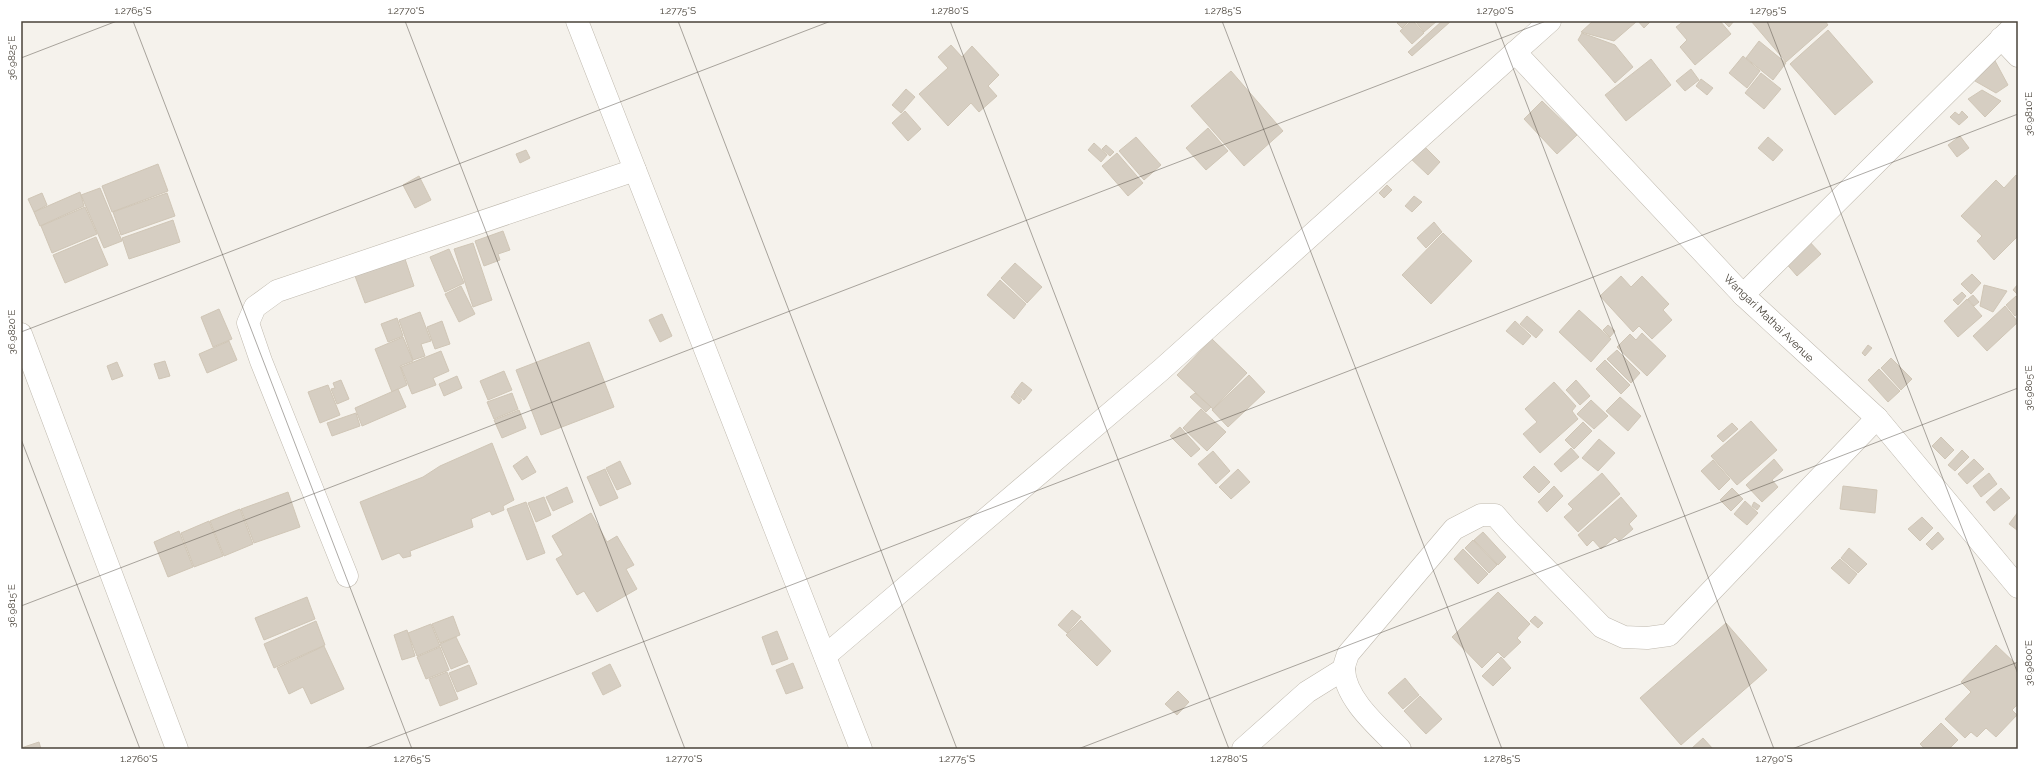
<svg xmlns="http://www.w3.org/2000/svg" width="2039" height="770" font-family="Raleway,sans-serif">
<rect width="100%" height="100%" fill="#f5f2ec"/>
<g fill="#d6cec2" stroke="#d0c6b6">
<path d="M 1399,21 L 1409,21 L 1402,28 L 1397,23 Z"/>
<path d="M 1411,21 L 1413,21 L 1424,33 L 1412,44 L 1400,31 Z"/>
<path d="M 1415,21 L 1437,21 L 1424,32 Z"/>
<path d="M 1442,21 L 1451,21 L 1412,56 L 1408,52 Z"/>
<path d="M 1593,21 L 1635,21 L 1636,22 L 1614,41 L 1581,32 Z"/>
<path d="M 1638,21 L 1651,21 L 1644,28 Z"/>
<path d="M 1684,21 L 1720,21 L 1731,34 L 1695,65 L 1680,47 L 1687,40 L 1676,27 Z"/>
<path d="M 1723,21 L 1734,21 L 1729,27 Z"/>
<path d="M 1751,21 L 1825,21 L 1828,25 L 1786,62 Z"/>
<path d="M 1828,30 L 1873,82 L 1835,115 L 1790,64 Z"/>
<path d="M 1582,33 L 1615,45 L 1633,67 L 1615,83 L 1578,40 Z"/>
<path d="M 1759,41 L 1786,63 L 1773,80 L 1746,58 Z"/>
<path d="M 951,45 L 962,57 L 972,46 L 999,75 L 988,86 L 997,96 L 979,112 L 971,103 L 948,126 L 919,94 L 948,68 L 938,57 Z"/>
<path d="M 1743,56 L 1760,71 L 1747,88 L 1729,73 Z"/>
<path d="M 1651,59 L 1671,85 L 1626,121 L 1605,95 Z"/>
<path d="M 1994,59 L 2008,85 L 1996,93 L 1975,81 L 1972,77 Z"/>
<path d="M 1691,69 L 1699,80 L 1685,91 L 1676,81 Z"/>
<path d="M 1231,71 L 1283,131 L 1244,166 L 1191,106 Z"/>
<path d="M 1761,73 L 1781,89 L 1764,109 L 1745,93 Z"/>
<path d="M 1701,79 L 1713,88 L 1707,95 L 1696,86 Z"/>
<path d="M 906,89 L 915,97 L 901,113 L 892,105 Z"/>
<path d="M 1982,90 L 2001,101 L 1985,117 L 1968,99 Z"/>
<path d="M 1542,101 L 1577,135 L 1557,154 L 1524,119 Z"/>
<path d="M 905,111 L 921,129 L 908,141 L 892,123 Z"/>
<path d="M 1962,111 L 1968,117 L 1959,125 L 1950,117 L 1955,112 L 1959,115 Z"/>
<path d="M 1208,128 L 1228,151 L 1206,170 L 1186,148 Z"/>
<path d="M 1960,136 L 1969,148 L 1957,157 L 1948,145 Z"/>
<path d="M 1136,137 L 1161,165 L 1144,180 L 1119,151 Z"/>
<path d="M 1768,137 L 1783,150 L 1773,161 L 1758,148 Z"/>
<path d="M 1094,143 L 1107,155 L 1101,162 L 1088,150 Z"/>
<path d="M 1421,143 L 1440,162 L 1428,175 L 1408,156 Z"/>
<path d="M 1106,145 L 1114,152 L 1110,156 L 1102,149 Z"/>
<path d="M 526,150 L 530,158 L 520,163 L 516,154 Z"/>
<path d="M 1117,153 L 1143,183 L 1128,196 L 1102,166 Z"/>
<path d="M 158,164 L 168,191 L 112,212 L 102,186 Z"/>
<path d="M 2016,175 L 2018,177 L 2018,236 L 1994,260 L 1977,241 L 1982,236 L 1961,216 L 1996,180 L 2004,188 Z"/>
<path d="M 419,176 L 431,200 L 415,208 L 403,185 Z"/>
<path d="M 1387,185 L 1392,190 L 1384,198 L 1379,193 Z"/>
<path d="M 100,188 L 122,241 L 104,248 L 81,195 Z"/>
<path d="M 80,192 L 84,206 L 40,226 L 34,212 Z"/>
<path d="M 42,193 L 47,205 L 34,212 L 28,199 Z"/>
<path d="M 167,193 L 175,216 L 121,235 L 113,212 Z"/>
<path d="M 1414,196 L 1422,202 L 1412,212 L 1405,206 Z"/>
<path d="M 85,207 L 97,234 L 52,253 L 41,226 Z"/>
<path d="M 173,220 L 180,242 L 129,259 L 122,238 Z"/>
<path d="M 1434,222 L 1442,232 L 1426,248 L 1417,238 Z"/>
<path d="M 503,231 L 510,250 L 498,254 L 500,260 L 484,266 L 475,241 Z"/>
<path d="M 1443,233 L 1472,261 L 1431,304 L 1402,275 Z"/>
<path d="M 96,237 L 108,265 L 65,283 L 53,255 Z"/>
<path d="M 1807,239 L 1821,254 L 1797,276 L 1784,261 Z"/>
<path d="M 473,243 L 492,300 L 473,307 L 454,249 Z"/>
<path d="M 449,249 L 464,283 L 445,292 L 430,257 Z"/>
<path d="M 405,259 L 414,286 L 365,303 L 355,276 Z"/>
<path d="M 1015,263 L 1042,287 L 1027,303 L 1001,278 Z"/>
<path d="M 1972,274 L 1981,283 L 1971,294 L 1961,284 Z"/>
<path d="M 1621,276 L 1631,287 L 1642,276 L 1669,304 L 1663,310 L 1672,320 L 1652,339 L 1639,326 L 1633,332 L 1600,296 Z"/>
<path d="M 1000,280 L 1026,304 L 1014,319 L 987,295 Z"/>
<path d="M 2018,284 L 2018,295 L 2013,290 Z"/>
<path d="M 1984,285 L 2007,291 L 1993,312 L 1980,306 Z"/>
<path d="M 461,286 L 475,314 L 459,322 L 445,294 Z"/>
<path d="M 1962,292 L 1966,296 L 1958,305 L 1953,300 Z"/>
<path d="M 1973,295 L 1979,302 L 1974,306 L 1968,299 Z"/>
<path d="M 2016,296 L 2018,298 L 2018,313 L 2015,316 L 2006,305 Z"/>
<path d="M 1967,299 L 1982,316 L 1958,337 L 1944,321 Z"/>
<path d="M 2005,306 L 2018,322 L 1987,351 L 1973,336 Z"/>
<path d="M 219,309 L 232,339 L 213,347 L 201,317 Z"/>
<path d="M 1579,310 L 1611,339 L 1591,362 L 1559,332 Z"/>
<path d="M 420,312 L 431,341 L 421,344 L 425,356 L 413,360 L 399,320 Z"/>
<path d="M 662,314 L 672,336 L 660,342 L 649,320 Z"/>
<path d="M 1527,316 L 1543,330 L 1536,338 L 1520,324 Z"/>
<path d="M 397,318 L 403,336 L 388,342 L 381,324 Z"/>
<path d="M 442,321 L 450,344 L 435,349 L 427,327 Z"/>
<path d="M 1515,321 L 1531,336 L 1523,345 L 1506,331 Z"/>
<path d="M 1608,325 L 1615,331 L 1610,337 L 1603,330 Z"/>
<path d="M 1642,333 L 1666,356 L 1647,376 L 1617,347 L 1630,334 L 1636,340 Z"/>
<path d="M 403,337 L 413,361 L 400,366 L 407,385 L 392,392 L 375,349 Z"/>
<path d="M 1212,339 L 1247,373 L 1213,409 L 1177,375 Z"/>
<path d="M 229,341 L 237,360 L 207,373 L 199,354 Z"/>
<path d="M 589,342 L 614,407 L 541,435 L 516,370 Z"/>
<path d="M 1868,345 L 1872,348 L 1865,356 L 1862,353 Z"/>
<path d="M 1617,350 L 1640,373 L 1631,383 L 1607,359 Z"/>
<path d="M 441,351 L 449,371 L 433,378 L 436,385 L 412,394 L 401,367 Z"/>
<path d="M 1891,358 L 1912,379 L 1901,390 L 1881,368 Z"/>
<path d="M 1605,360 L 1630,385 L 1621,394 L 1596,369 Z"/>
<path d="M 165,361 L 170,376 L 159,379 L 154,364 Z"/>
<path d="M 117,362 L 123,376 L 112,380 L 107,366 Z"/>
<path d="M 1879,369 L 1900,391 L 1888,402 L 1868,380 Z"/>
<path d="M 504,371 L 512,390 L 488,400 L 480,381 Z"/>
<path d="M 1249,375 L 1265,392 L 1228,427 L 1212,410 Z"/>
<path d="M 457,376 L 462,388 L 444,396 L 439,384 Z"/>
<path d="M 341,380 L 349,399 L 337,404 L 331,389 L 335,388 L 333,383 Z"/>
<path d="M 1576,380 L 1590,396 L 1580,405 L 1566,390 Z"/>
<path d="M 1022,382 L 1032,390 L 1024,400 L 1014,392 Z"/>
<path d="M 1554,382 L 1576,406 L 1572,411 L 1578,419 L 1540,453 L 1523,434 L 1537,422 L 1525,409 Z"/>
<path d="M 328,385 L 340,415 L 320,423 L 308,392 Z"/>
<path d="M 398,389 L 406,407 L 362,426 L 355,408 Z"/>
<path d="M 512,393 L 518,409 L 494,419 L 487,402 Z"/>
<path d="M 1014,393 L 1022,400 L 1019,404 L 1011,397 Z"/>
<path d="M 1195,393 L 1211,407 L 1206,412 L 1190,397 Z"/>
<path d="M 1620,397 L 1641,416 L 1628,431 L 1606,411 Z"/>
<path d="M 1591,400 L 1608,416 L 1594,429 L 1577,414 Z"/>
<path d="M 1201,409 L 1226,432 L 1207,451 L 1183,428 Z"/>
<path d="M 519,410 L 526,428 L 502,438 L 494,420 Z"/>
<path d="M 356,413 L 360,426 L 332,436 L 327,423 Z"/>
<path d="M 1751,421 L 1777,450 L 1737,485 L 1711,456 Z"/>
<path d="M 1583,422 L 1592,431 L 1574,449 L 1565,440 Z"/>
<path d="M 1732,423 L 1738,429 L 1723,442 L 1717,436 Z"/>
<path d="M 1180,427 L 1200,449 L 1191,457 L 1170,436 Z"/>
<path d="M 1941,437 L 1954,450 L 1945,459 L 1932,446 Z"/>
<path d="M 1599,439 L 1615,453 L 1598,471 L 1582,458 Z"/>
<path d="M 492,443 L 514,500 L 503,506 L 504,510 L 492,515 L 490,511 L 471,519 L 473,527 L 410,551 L 411,556 L 403,558 L 399,553 L 382,560 L 360,502 L 423,477 L 440,466 Z"/>
<path d="M 1571,448 L 1579,457 L 1561,472 L 1554,464 Z"/>
<path d="M 1962,450 L 1969,457 L 1955,471 L 1948,465 Z"/>
<path d="M 1213,451 L 1230,471 L 1216,484 L 1198,464 Z"/>
<path d="M 527,456 L 536,472 L 522,480 L 513,466 Z"/>
<path d="M 1774,459 L 1783,470 L 1772,480 L 1778,487 L 1762,502 L 1746,485 Z"/>
<path d="M 1974,459 L 1984,469 L 1967,484 L 1958,474 Z"/>
<path d="M 1713,460 L 1730,479 L 1719,490 L 1701,471 Z"/>
<path d="M 620,461 L 631,484 L 617,490 L 606,468 Z"/>
<path d="M 1534,466 L 1550,482 L 1539,493 L 1523,477 Z"/>
<path d="M 605,469 L 618,498 L 600,506 L 587,477 Z"/>
<path d="M 1238,469 L 1250,482 L 1231,499 L 1219,487 Z"/>
<path d="M 1602,473 L 1620,494 L 1578,532 L 1564,517 L 1573,509 L 1568,504 Z"/>
<path d="M 1989,473 L 1997,484 L 1981,497 L 1973,486 Z"/>
<path d="M 1554,486 L 1563,496 L 1547,512 L 1538,502 Z"/>
<path d="M 1843,486 L 1877,490 L 1875,513 L 1840,509 Z"/>
<path d="M 567,487 L 573,502 L 553,511 L 546,497 Z"/>
<path d="M 1732,488 L 1743,499 L 1731,511 L 1720,500 Z"/>
<path d="M 2001,488 L 2010,498 L 1994,511 L 1986,502 Z"/>
<path d="M 288,492 L 300,527 L 254,543 L 241,509 Z"/>
<path d="M 544,497 L 551,515 L 536,522 L 528,503 Z"/>
<path d="M 1621,497 L 1637,516 L 1629,524 L 1633,529 L 1619,541 L 1615,537 L 1601,549 L 1593,540 L 1587,546 L 1578,535 Z"/>
<path d="M 1745,501 L 1758,513 L 1747,525 L 1734,514 Z"/>
<path d="M 526,502 L 545,553 L 527,560 L 507,509 Z"/>
<path d="M 1754,502 L 1760,506 L 1757,510 L 1752,506 Z"/>
<path d="M 240,509 L 253,544 L 224,556 L 210,521 Z"/>
<path d="M 2018,512 L 2018,528 L 2017,530 L 2009,524 Z"/>
<path d="M 591,513 L 607,542 L 617,536 L 634,565 L 626,569 L 637,589 L 597,612 L 584,591 L 577,595 L 556,559 L 563,555 L 552,536 Z"/>
<path d="M 1922,517 L 1933,528 L 1920,541 L 1908,529 Z"/>
<path d="M 209,521 L 223,556 L 194,567 L 181,533 Z"/>
<path d="M 179,531 L 193,567 L 168,577 L 154,542 Z"/>
<path d="M 1483,532 L 1506,557 L 1498,565 L 1474,540 Z"/>
<path d="M 1938,532 L 1944,539 L 1932,550 L 1926,544 Z"/>
<path d="M 1473,540 L 1497,565 L 1489,573 L 1465,548 Z"/>
<path d="M 1849,548 L 1867,564 L 1858,573 L 1841,558 Z"/>
<path d="M 1463,549 L 1488,574 L 1478,584 L 1454,559 Z"/>
<path d="M 1840,559 L 1857,574 L 1849,584 L 1831,568 Z"/>
<path d="M 1498,592 L 1530,624 L 1517,638 L 1521,642 L 1504,658 L 1498,652 L 1482,668 L 1452,637 Z"/>
<path d="M 307,597 L 315,619 L 264,640 L 255,618 Z"/>
<path d="M 1072,610 L 1081,617 L 1067,633 L 1058,625 Z"/>
<path d="M 453,616 L 460,635 L 440,643 L 432,624 Z"/>
<path d="M 1535,616 L 1543,623 L 1538,628 L 1530,621 Z"/>
<path d="M 1081,620 L 1111,651 L 1097,666 L 1066,635 Z"/>
<path d="M 316,621 L 325,645 L 274,668 L 264,644 Z"/>
<path d="M 1726,623 L 1767,670 L 1681,745 L 1640,698 Z"/>
<path d="M 431,624 L 440,646 L 417,656 L 408,633 Z"/>
<path d="M 407,630 L 415,656 L 402,660 L 394,635 Z"/>
<path d="M 777,631 L 788,659 L 772,665 L 762,637 Z"/>
<path d="M 456,637 L 468,662 L 451,669 L 440,644 Z"/>
<path d="M 1996,645 L 2018,666 L 2018,704 L 2012,710 L 2017,715 L 1996,737 L 1986,728 L 1977,737 L 1971,732 L 1965,738 L 1945,719 L 1971,692 L 1961,682 Z"/>
<path d="M 324,646 L 344,689 L 311,704 L 303,687 L 289,694 L 277,668 Z"/>
<path d="M 440,647 L 449,670 L 426,679 L 417,657 Z"/>
<path d="M 1501,657 L 1511,668 L 1493,686 L 1482,676 Z"/>
<path d="M 793,663 L 803,688 L 786,694 L 776,670 Z"/>
<path d="M 610,664 L 621,686 L 603,695 L 592,673 Z"/>
<path d="M 469,665 L 477,684 L 457,692 L 449,673 Z"/>
<path d="M 447,672 L 458,699 L 440,706 L 429,679 Z"/>
<path d="M 1405,678 L 1419,695 L 1403,709 L 1388,693 Z"/>
<path d="M 1178,691 L 1189,702 L 1177,715 L 1165,704 Z"/>
<path d="M 1420,696 L 1442,719 L 1426,734 L 1404,711 Z"/>
<path d="M 1941,723 L 1958,740 L 1949,749 L 1925,749 L 1920,744 Z"/>
<path d="M 1703,738 L 1713,749 L 1691,749 Z"/>
<path d="M 39,742 L 41,749 L 21,749 L 21,748 Z"/>
</g>
<g fill="none" stroke-linecap="round" stroke-linejoin="round">
<g stroke="#c0baaf" stroke-width="23">
<g id="minor">
<path d="M 577,21 L 861,749"/>
<path d="M 2001,38 L 2018,56"/>
<path d="M 1515,52 L 1743,295 L 1877,418 L 2018,587"/>
<path d="M 1743,295 L 2018,22"/>
<path d="M 21,334 L 177,749"/>
<path d="M 347,576 L 261,361 L 248,323 L 255,307 L 277,291 L 635,170"/>
<path d="M 825,656 L 1161,370 L 1550,21"/>
<path d="M 1243,749 L 1307,692 L 1344,669"/>
<path d="M 1400,749 C 1380,728 1345,700 1344,669 C 1344,664 1347,658 1348,654 L 1454,529 L 1481,515 L 1495,515 L 1509,531 L 1602,627 L 1624,637 L 1647,638 L 1669,635 L 1877,418"/>
</g>
</g>
<use href="#minor" stroke="#fff" stroke-width="22"/>
</g>
<path fill="none" stroke="#49433a" stroke-width="1" stroke-opacity="0.45" d="M 133,21 L 412,749M 405,21 L 685,749M 678,21 L 957,749M 950,21 L 1229,749M 1222,21 L 1502,749M 1495,21 L 1774,749M 1767,21 L 2018,674M 21,58 L 117,21M 21,332 L 831,21M 21,439 L 140,749M 21,606 L 1546,21M 364,749 L 2018,114M 1078,749 L 2018,388M 1792,749 L 2018,662"/>
<g text-anchor="middle" stroke-width="3" stroke-linejoin="round" paint-order="stroke">
<g font-size="11" fill="#49433a" stroke="#fff">
<text transform="translate(1769 318) rotate(44)" y="4">Wangari Mathai Avenue</text>
</g>
</g>
<rect width="2039" height="770" fill="none" stroke="#ffffff" stroke-width="44"/>
<rect x="22" y="22" width="1995" height="726" fill="none" stroke="#49433a" stroke-width="1.5"/>
<g font-size="10" text-anchor="middle" fill="#49433a">
<text x="133" y="14">1.2765°S</text>
<text x="406" y="14">1.2770°S</text>
<text x="678" y="14">1.2775°S</text>
<text x="950" y="14">1.2780°S</text>
<text x="1223" y="14">1.2785°S</text>
<text x="1495" y="14">1.2790°S</text>
<text x="1768" y="14">1.2795°S</text>
<text transform="translate(11 58) rotate(-90)" y="4">36.9825°E</text>
<text transform="translate(2028 114) rotate(-90)" y="4">36.9810°E</text>
<text transform="translate(11 332) rotate(-90)" y="4">36.9820°E</text>
<text transform="translate(2028 388) rotate(-90)" y="4">36.9805°E</text>
<text transform="translate(11 606) rotate(-90)" y="4">36.9815°E</text>
<text transform="translate(2028 663) rotate(-90)" y="4">36.9800°E</text>
<text x="139" y="762">1.2760°S</text>
<text x="412" y="762">1.2765°S</text>
<text x="684" y="762">1.2770°S</text>
<text x="957" y="762">1.2775°S</text>
<text x="1229" y="762">1.2780°S</text>
<text x="1502" y="762">1.2785°S</text>
<text x="1774" y="762">1.2790°S</text>
</g>
</svg>
